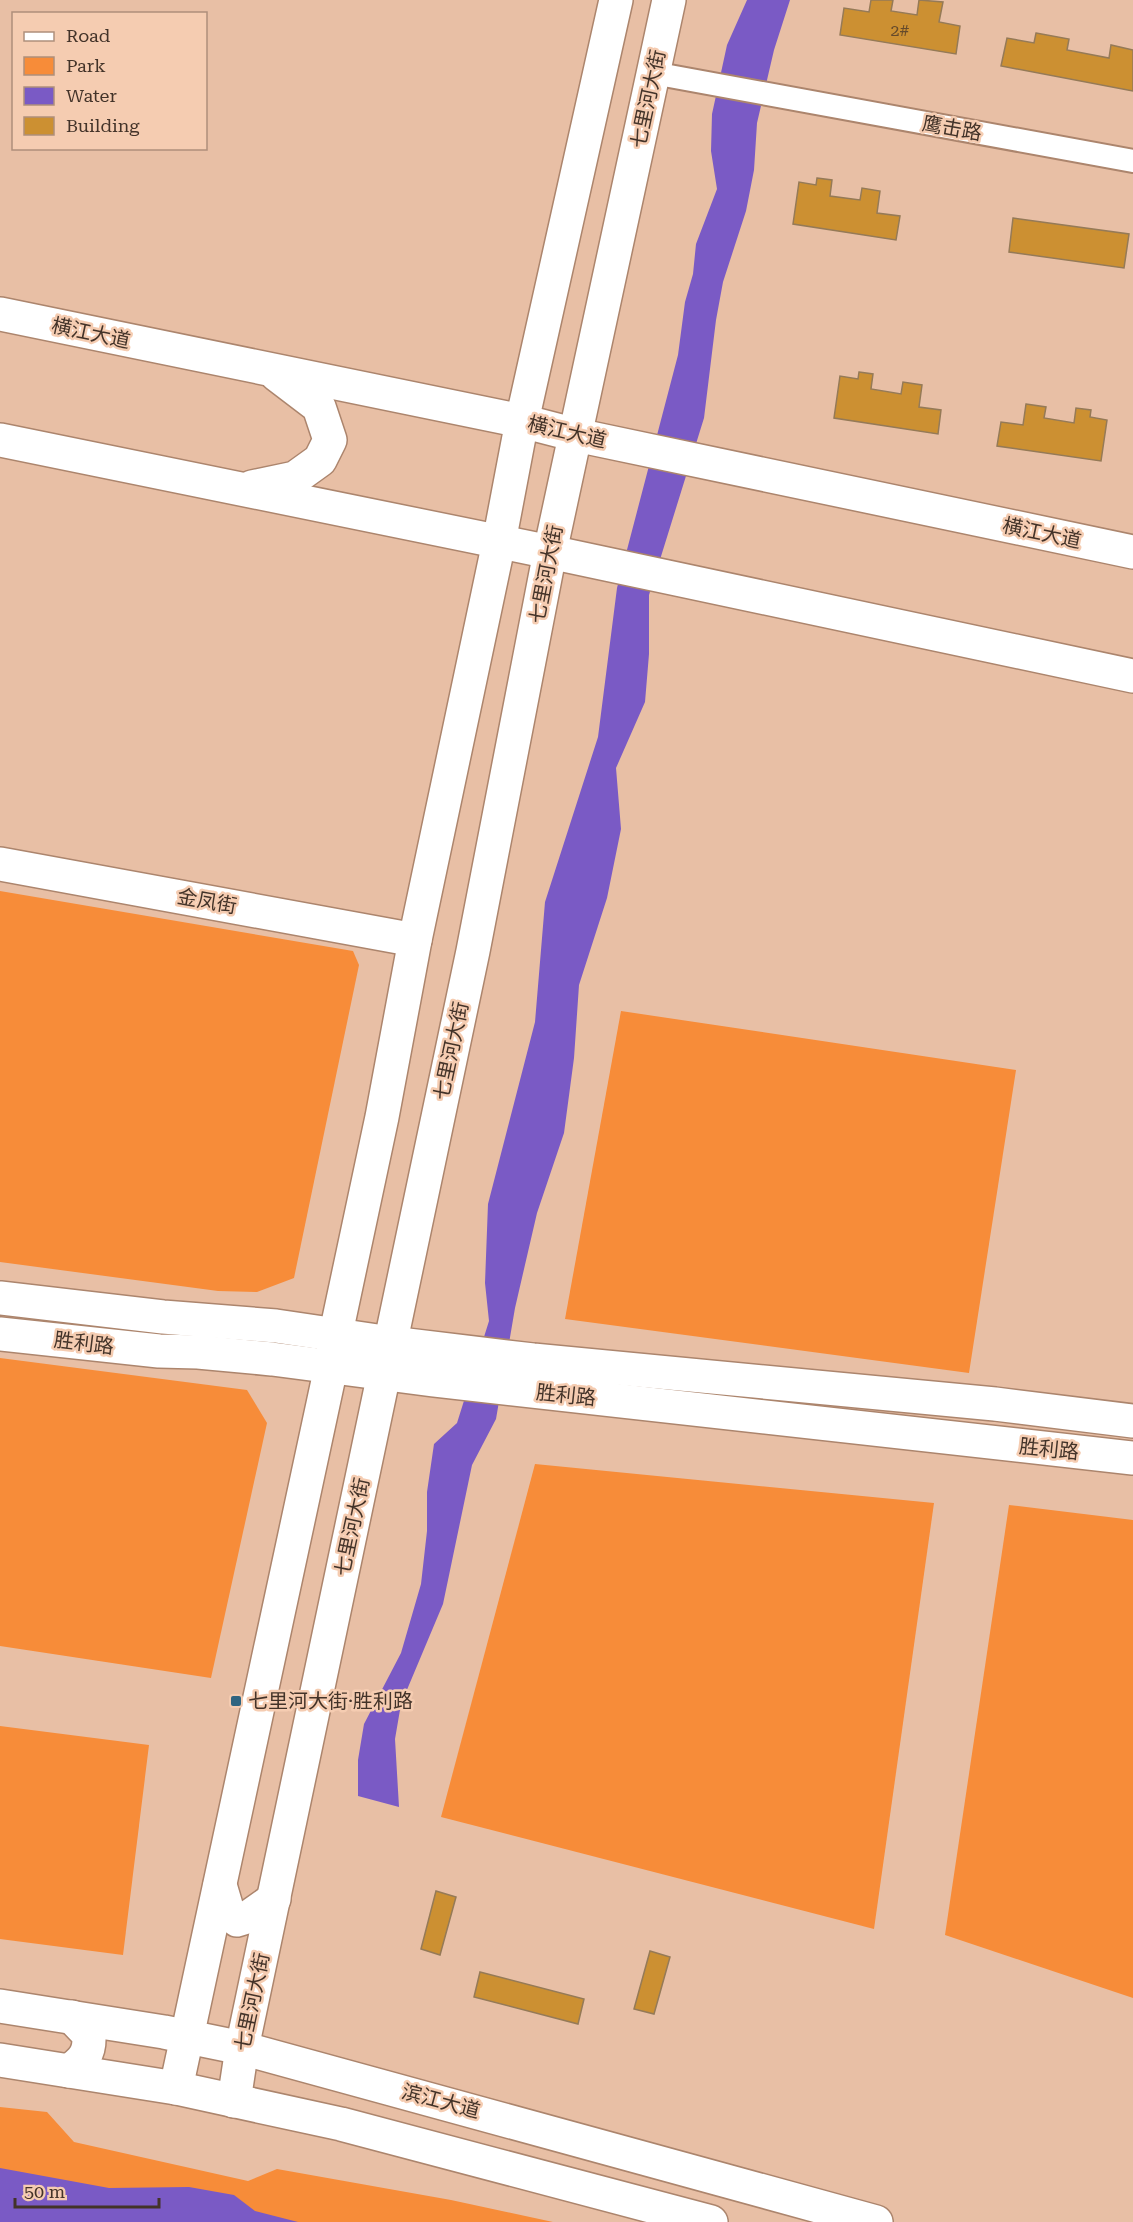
<svg xmlns="http://www.w3.org/2000/svg" width="1133" height="2222" font-family="'Roboto Serif','Noto Sans SC',serif">
<rect width="100%" height="100%" fill="#e8bfa5"/>
<g fill="#f78c39">
<path d="M 0,891 L 353,951 L 359,965 L 294,1278 L 257,1292 L 218,1291 L 0,1262 Z"/>
<path d="M 621,1011 L 1016,1070 L 969,1373 L 565,1319 Z"/>
<path d="M 0,1358 L 247,1390 L 267,1423 L 211,1678 L 0,1646 Z"/>
<path d="M 535,1464 L 934,1503 L 874,1929 L 441,1817 Z"/>
<path d="M 1009,1505 L 1133,1520 L 1133,1998 L 945,1935 Z"/>
<path d="M 0,1726 L 149,1745 L 123,1955 L 0,1939 Z"/>
<path d="M 0,2107 L 47,2112 L 74,2142 L 248,2181 L 277,2169 L 451,2200 L 553,2222 L 0,2222 Z"/>
</g>
<g fill="#7a5ac5">
<path d="M 747,0 L 790,0 L 774,50 L 757,123 L 754,170 L 746,211 L 723,282 L 716,320 L 704,418 L 649,595 L 649,654 L 645,702 L 616,768 L 621,829 L 607,898 L 579,985 L 574,1058 L 564,1133 L 537,1213 L 515,1308 L 496,1419 L 472,1465 L 443,1604 L 401,1704 L 395,1739 L 399,1807 L 358,1796 L 358,1760 L 364,1724 L 401,1653 L 421,1584 L 427,1531 L 427,1492 L 434,1444 L 457,1423 L 489,1321 L 485,1283 L 488,1204 L 535,1022 L 545,902 L 598,737 L 617,588 L 678,355 L 685,302 L 693,274 L 696,244 L 717,189 L 711,151 L 712,114 L 727,45 Z"/>
<path d="M 0,2168 L 109,2188 L 189,2187 L 234,2195 L 255,2211 L 298,2222 L 0,2222 Z"/>
</g>
<g fill="#cc9032" stroke="#957a57" stroke-width="1.5">
<path d="M 871,0 L 893,0 L 891,11 L 917,15 L 919,0 L 943,2 L 939,22 L 960,26 L 956,54 L 840,35 L 844,8 L 869,12 Z"/>
<path d="M 1036,33 L 1069,39 L 1067,50 L 1109,58 L 1111,45 L 1133,50 L 1133,91 L 1001,66 L 1007,38 L 1034,43 Z"/>
<path d="M 817,178 L 832,180 L 830,196 L 860,200 L 862,188 L 880,191 L 877,213 L 900,216 L 896,240 L 793,224 L 799,182 L 816,185 Z"/>
<path d="M 1013,218 L 1129,234 L 1124,268 L 1009,252 Z"/>
<path d="M 859,372 L 873,374 L 871,389 L 901,394 L 903,382 L 922,385 L 919,407 L 941,410 L 938,434 L 834,418 L 840,376 L 858,379 Z"/>
<path d="M 1026,404 L 1046,407 L 1044,418 L 1074,423 L 1076,408 L 1091,410 L 1090,417 L 1107,420 L 1101,461 L 997,446 L 1001,422 L 1023,425 Z"/>
<path d="M 436,1891 L 456,1897 L 440,1955 L 421,1949 Z"/>
<path d="M 650,1951 L 670,1957 L 654,2014 L 634,2009 Z"/>
<path d="M 480,1972 L 584,1999 L 578,2024 L 474,1997 Z"/>
</g>
<g fill="none" stroke-linecap="round" stroke-linejoin="round">
<g stroke="#ac856d" stroke-width="26">
<path id="street" d="M 653,73 L 1133,161"/>
</g>
<g stroke="#ac856d" stroke-width="36">
<g id="secondary">
<path d="M 0,314 L 522,421 L 576,435 L 1133,552"/>
<path d="M 0,440 L 550,552 L 1133,676"/>
<path d="M 252,487 L 295,478 L 320,460 L 330,440 L 319,407 L 277,375"/>
<path d="M 0,864 L 415,940"/>
<path d="M 0,1298 L 163,1317 L 276,1326 L 391,1343 L 533,1360 L 995,1404 L 1133,1421"/>
<path d="M 0,1334 L 159,1351 L 198,1352 L 272,1359 L 433,1380 L 1133,1458"/>
<path d="M 0,2006 L 164,2032 L 242,2048 L 876,2222"/>
<path d="M 0,2060 L 176,2088 L 341,2124 L 711,2222"/>
<path d="M 69,2071 C 83,2061 90,2054 89,2035 L 72,2017"/>
</g>
</g>
<g stroke="#ac856d" stroke-width="36">
<g id="primary">
<path d="M 220,1885 L 228,1912 L 237,1920 L 250,1916 L 274,1899"/>
<path d="M 176,2088 L 331,1367 L 336,1333 L 382,1117 L 415,940 L 499,542 L 522,421 L 616,0"/>
<path d="M 234,2101 L 242,2048 L 473,951 L 550,552 L 669,0"/>
</g>
</g>
<use href="#street" stroke="#fff" stroke-width="22"/>
<use href="#secondary" stroke="#fff" stroke-width="33"/>
<use href="#primary" stroke="#fff" stroke-width="33"/>
</g>
<rect fill="#2f6480" stroke="#f5ccb1" stroke-width="2" x="230" y="1695" width="12" height="12" rx="3"/>
<g text-anchor="middle" stroke-width="5" stroke-linejoin="round" paint-order="stroke">
<g font-size="16" fill="#654a2b">
<text x="900" y="36">2#</text>
</g>
<g font-size="20" fill="#433329" stroke="#f5ccb1">
<text transform="translate(648 99) rotate(-78)" y="7">七里河大街</text>
<text transform="translate(952 128) rotate(10)" y="7">鹰击路</text>
<text transform="translate(91 333) rotate(12)" y="7">横江大道</text>
<text transform="translate(567 432) rotate(13)" y="7">横江大道</text>
<text transform="translate(1042 533) rotate(12)" y="7">横江大道</text>
<text transform="translate(546 574) rotate(-79)" y="7">七里河大街</text>
<text transform="translate(207 901) rotate(10)" y="7">金凤街</text>
<text transform="translate(451 1051) rotate(-78)" y="7">七里河大街</text>
<text transform="translate(84 1343) rotate(7)" y="7">胜利路</text>
<text transform="translate(566 1395) rotate(6)" y="7">胜利路</text>
<text transform="translate(1049 1449) rotate(6)" y="7">胜利路</text>
<text transform="translate(352 1527) rotate(-78)" y="7">七里河大街</text>
<text transform="translate(252 2002) rotate(-78)" y="7">七里河大街</text>
<text transform="translate(441 2101) rotate(15)" y="7">滨江大道</text>
</g>
<g font-size="20" fill="#433329" stroke="#f5ccb1" text-anchor="start">
<text x="248" y="1708">七里河大街·胜利路</text>
</g>
</g>
<rect x="12" y="12" width="195" height="138" fill="#f5ccb1" stroke="#ae8f7b" stroke-width="1.5"/>
<rect x="24" y="32" width="30" height="9" fill="#ffffff" stroke="#ae8f7b" stroke-width="1.5"/>
<text x="66" y="42" font-size="18" fill="#433329">Road</text>
<rect x="24" y="57" width="30" height="18" fill="#f78c39" stroke="#ae8f7b" stroke-width="1.5"/>
<text x="66" y="72" font-size="18" fill="#433329">Park</text>
<rect x="24" y="87" width="30" height="18" fill="#7a5ac5" stroke="#ae8f7b" stroke-width="1.5"/>
<text x="66" y="102" font-size="18" fill="#433329">Water</text>
<rect x="24" y="117" width="30" height="18" fill="#cc9032" stroke="#ae8f7b" stroke-width="1.5"/>
<text x="66" y="132" font-size="18" fill="#433329">Building</text>
<path d="M15 2198v9h144v-9" fill="none" stroke="#433329" stroke-width="3"/>
<text x="24" y="2198" font-size="18" fill="#433329" stroke="#f5ccb1" stroke-width="4.5" paint-order="stroke">50 m</text>
</svg>
